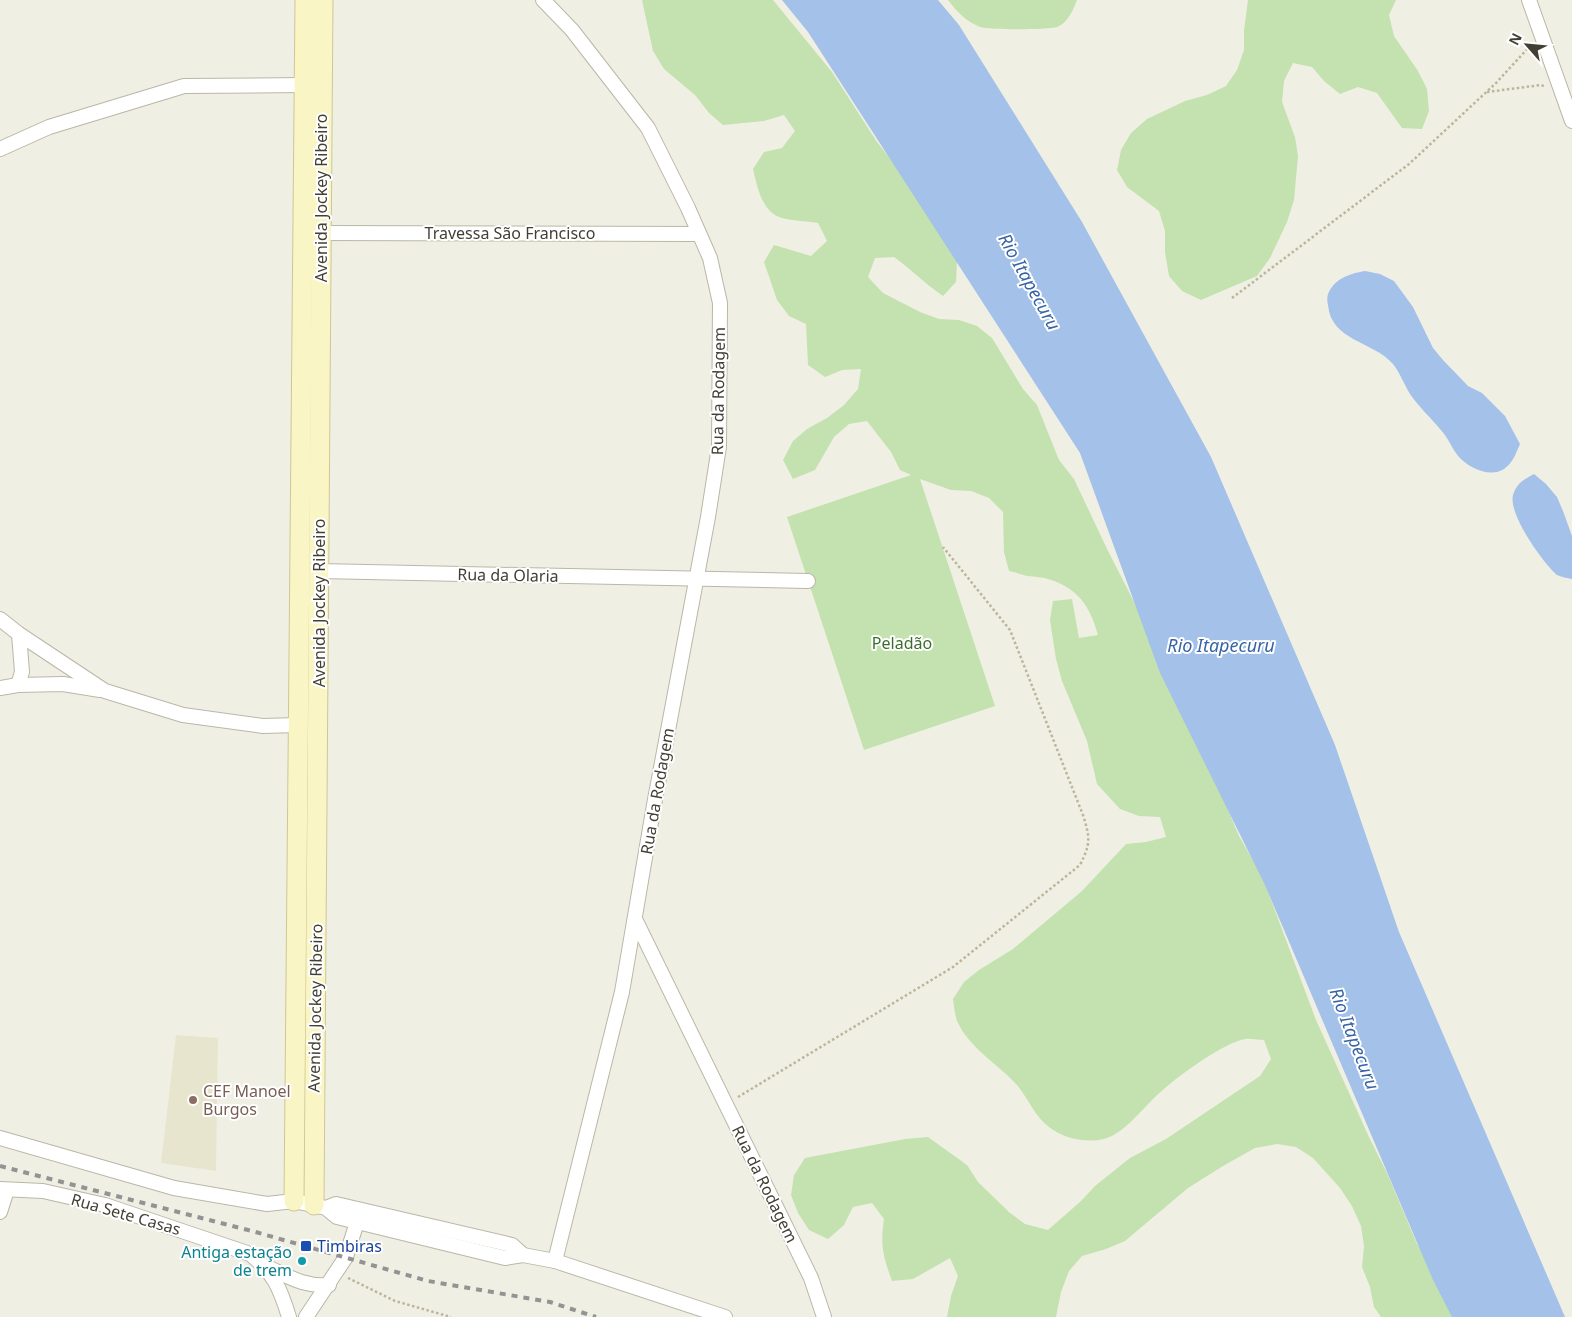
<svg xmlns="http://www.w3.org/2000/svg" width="1572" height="1317" font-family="'Noto Sans',sans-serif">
<rect width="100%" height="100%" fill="#f0efe4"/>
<path fill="#e8e5cf" d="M 176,1035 L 218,1038 L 216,1171 L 161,1163 Z"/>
<g fill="#c3e2af">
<path d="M 642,0 L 773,0 L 832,72 L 877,142 L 903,175 L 957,262 L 956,282 L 943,296 C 925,284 911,269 894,257 L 875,258 L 868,277 L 883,293 L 920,312 L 939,319 L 959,320 L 977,326 L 992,338 L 1023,389 L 1037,405 L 1059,460 L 1074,479 L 1108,551 L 1146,625 L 1198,738 L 1239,836 L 1262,876 L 1316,1020 L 1369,1137 L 1387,1173 L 1417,1244 L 1463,1317 L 1381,1317 L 1374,1307 L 1370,1287 L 1362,1267 L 1364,1246 L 1361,1226 L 1352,1206 L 1340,1188 L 1313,1158 L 1296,1147 L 1277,1144 L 1255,1148 L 1223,1166 L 1188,1188 L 1125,1241 L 1106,1249 L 1082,1256 L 1069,1271 L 1061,1292 L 1056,1317 L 947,1317 L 951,1296 L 958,1276 L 950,1258 L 913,1279 L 892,1281 C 883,1256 880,1245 884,1219 L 872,1203 L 853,1207 L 844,1225 L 828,1239 L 809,1230 L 798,1213 L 791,1195 L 794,1175 L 805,1158 L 905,1139 L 928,1137 L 967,1165 L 978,1182 L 1010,1213 L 1025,1224 L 1048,1230 L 1081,1201 L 1095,1186 L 1130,1158 L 1166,1139 L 1260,1076 L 1271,1059 L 1264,1040 C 1258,1040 1250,1038 1245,1039 C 1220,1044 1171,1081 1153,1099 C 1140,1112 1124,1132 1107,1138 C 1088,1144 1064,1139 1049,1127 C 1035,1117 1028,1098 1017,1085 C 997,1063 970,1049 957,1021 C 955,1015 954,1006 953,999 L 964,982 L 979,970 L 1013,949 L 1082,891 L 1126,844 L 1146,842 L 1166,837 L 1160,817 L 1139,816 L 1120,809 L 1097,784 L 1087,741 L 1062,681 L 1056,659 L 1050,620 L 1053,601 L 1072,599 L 1079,638 L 1098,635 C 1090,606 1078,588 1048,579 C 1042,577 1035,577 1028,576 C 1022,575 1015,572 1009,571 L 1004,552 L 1003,512 L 989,498 L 971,491 L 951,490 L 920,479 L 995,706 L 864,750 L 787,517 L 911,475 L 900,470 L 891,452 L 867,421 L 849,424 L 834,437 L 815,470 L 793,479 L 783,460 L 793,441 L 807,429 L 827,418 L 844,405 L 858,389 L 861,369 L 842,370 L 825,377 L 808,365 L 806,324 L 789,316 L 777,300 L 764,262 L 774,245 L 811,256 L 827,241 L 818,223 C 806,221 793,221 782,218 C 762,213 757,186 753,169 L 764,152 L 782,148 L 795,131 L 784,115 L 764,121 L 723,125 L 709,113 L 695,95 L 664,69 L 653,51 Z"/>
<path d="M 948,0 L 1077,0 C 1073,10 1068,23 1057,27 C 1046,30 990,30 980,27 C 967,22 956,11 948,0 Z"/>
<path d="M 1248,0 L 1396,0 L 1389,15 L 1394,36 L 1418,71 L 1427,89 L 1429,111 L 1422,129 L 1402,128 L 1377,93 L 1358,87 L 1340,94 L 1324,81 L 1312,67 L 1293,63 L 1284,81 L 1282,102 L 1295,137 L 1298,156 L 1294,200 L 1287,222 L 1270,258 L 1257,276 L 1201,300 L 1182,291 L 1169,276 L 1165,252 L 1165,231 L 1159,211 L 1127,187 L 1117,170 L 1121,150 L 1131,133 L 1147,119 L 1185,101 L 1207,95 L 1226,86 L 1237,70 L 1244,50 L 1244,31 Z"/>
</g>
<g fill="#a4c1e9">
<path d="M 782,0 L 938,0 L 959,25 L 1082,222 L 1211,457 L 1335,745 L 1399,932 L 1565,1317 L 1452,1317 L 1433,1280 L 1264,883 L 1160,673 L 1080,453 L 808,32 Z"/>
<path d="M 1365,271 L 1380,274 L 1394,281 L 1413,307 L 1433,348 L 1443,360 L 1468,386 L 1482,393 L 1505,416 L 1520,444 C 1516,453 1513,463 1504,469 C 1490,478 1469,468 1459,457 C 1452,449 1448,437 1440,429 C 1430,417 1419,407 1410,394 C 1404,384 1400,373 1393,364 C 1373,341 1331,341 1328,305 C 1327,301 1327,297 1328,294 C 1335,278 1349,274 1365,271 Z"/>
<path d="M 1534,474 L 1546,484 L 1557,497 L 1563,511 L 1572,536 L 1572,579 C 1567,578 1561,577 1557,575 C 1543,563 1508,514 1513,495 C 1517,483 1523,480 1534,474 Z"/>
</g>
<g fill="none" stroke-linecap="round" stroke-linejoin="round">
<g stroke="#bbb7a7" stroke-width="16">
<g id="street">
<path d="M 543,0 L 572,30 L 648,128 L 688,208 L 710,258 L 720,303 L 719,447 L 708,517 L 654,805 L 622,992 L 555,1261"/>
<path d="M 1529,0 L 1572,121"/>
<path d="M 0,149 L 49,127 L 184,86 L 304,85"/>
<path d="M 321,233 L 699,234"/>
<path d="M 319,571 L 808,581"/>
<path d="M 0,619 L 19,634 L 105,691 L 183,715 L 263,726 L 298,725"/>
<path d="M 18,685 L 22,672 L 19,634"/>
<path d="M 0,688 L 18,685 L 63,684 L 100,690"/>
<path d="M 635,919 L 811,1278 L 824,1317"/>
<path d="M 0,1138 L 174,1188 L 267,1204 L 294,1201 L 326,1208 L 337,1217 L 505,1258 L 523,1255 L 555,1261 L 725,1317"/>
<path d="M 0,1189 L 43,1191 L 105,1205 L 250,1254 C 274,1273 280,1288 289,1317"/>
<path d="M 326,1208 L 336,1204 L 512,1245 L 523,1255"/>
<path d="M 0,1212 L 7,1190"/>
<path d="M 265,1266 C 288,1276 303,1287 329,1285"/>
<path d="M 306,1317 L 346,1257 L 357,1222"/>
</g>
</g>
<g stroke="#cdc796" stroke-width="21">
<g id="secondary">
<path d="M 294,1201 L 305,0"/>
<path d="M 314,1205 L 323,0"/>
</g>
</g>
<g stroke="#bbb59a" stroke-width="2.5" stroke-dasharray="2.5 2.5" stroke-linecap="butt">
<path d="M 1487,92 L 1541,85 L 1546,87"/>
<path d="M 1232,298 L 1409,164 L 1496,83 L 1530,46"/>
<path d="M 738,1097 L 953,967 L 1080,865 C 1091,843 1090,838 1083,815 L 1010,630 L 943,547"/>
<path d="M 348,1278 L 395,1301 L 451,1317"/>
</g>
<use href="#street" stroke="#fff" stroke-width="14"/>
<use href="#secondary" stroke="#faf5c4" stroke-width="19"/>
<path stroke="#939393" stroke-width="4" stroke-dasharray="6 6" stroke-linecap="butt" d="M 0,1166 L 252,1231 L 428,1281 L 550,1302 L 596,1317"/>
</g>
<circle fill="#8d6e63" stroke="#fff" stroke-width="2" cx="193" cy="1100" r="5"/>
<rect fill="#1a4fb4" stroke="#fff" stroke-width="2" x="300" y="1240" width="12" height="12" rx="2.5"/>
<circle fill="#0f9aa8" stroke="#fff" stroke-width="2" cx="302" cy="1261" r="5"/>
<g text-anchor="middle" stroke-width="4" stroke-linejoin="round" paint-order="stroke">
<g font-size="16" fill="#423f34" stroke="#fff">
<text transform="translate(321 198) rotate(-90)" y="6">Avenida Jockey Ribeiro</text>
<text x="510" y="239">Travessa São Francisco</text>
<text transform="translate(718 391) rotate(-89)" y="6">Rua da Rodagem</text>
<text transform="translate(508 575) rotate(1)" y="6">Rua da Olaria</text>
<text transform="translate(319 603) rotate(-90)" y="6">Avenida Jockey Ribeiro</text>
<text transform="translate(657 791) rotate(-80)" y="6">Rua da Rodagem</text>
<text transform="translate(315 1008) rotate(-89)" y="6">Avenida Jockey Ribeiro</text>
<text transform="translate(765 1184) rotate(64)" y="6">Rua da Rodagem</text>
<text transform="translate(126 1214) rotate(16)" y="6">Rua Sete Casas</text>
</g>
<g font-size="16" fill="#3b6e2d" stroke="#fff">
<text x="902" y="649">Peladão</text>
</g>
<g font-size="16" fill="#785e54" stroke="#fff" text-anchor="start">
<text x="203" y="1097">CEF Manoel<tspan x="203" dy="18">Burgos</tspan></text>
</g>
<g font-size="16" fill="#164399" stroke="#fff" text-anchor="start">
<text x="317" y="1252">Timbiras</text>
</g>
<g font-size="16" fill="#0d838f" stroke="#fff" text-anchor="end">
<text x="292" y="1258">Antiga estação<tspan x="292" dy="18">de trem</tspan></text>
</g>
<g font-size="18" font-style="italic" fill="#3764a4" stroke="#fff">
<text transform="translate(1029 282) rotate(61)" y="6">Rio Itapecuru</text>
<text x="1221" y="652">Rio Itapecuru</text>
<text transform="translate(1354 1039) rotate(69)" y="6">Rio Itapecuru</text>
</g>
</g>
<g transform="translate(1527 45) rotate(297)" stroke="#ffffff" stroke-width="4" paint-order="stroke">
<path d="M0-4L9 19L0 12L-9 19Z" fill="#423f34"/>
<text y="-8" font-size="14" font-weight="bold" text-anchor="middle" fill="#423f34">N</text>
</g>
</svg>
